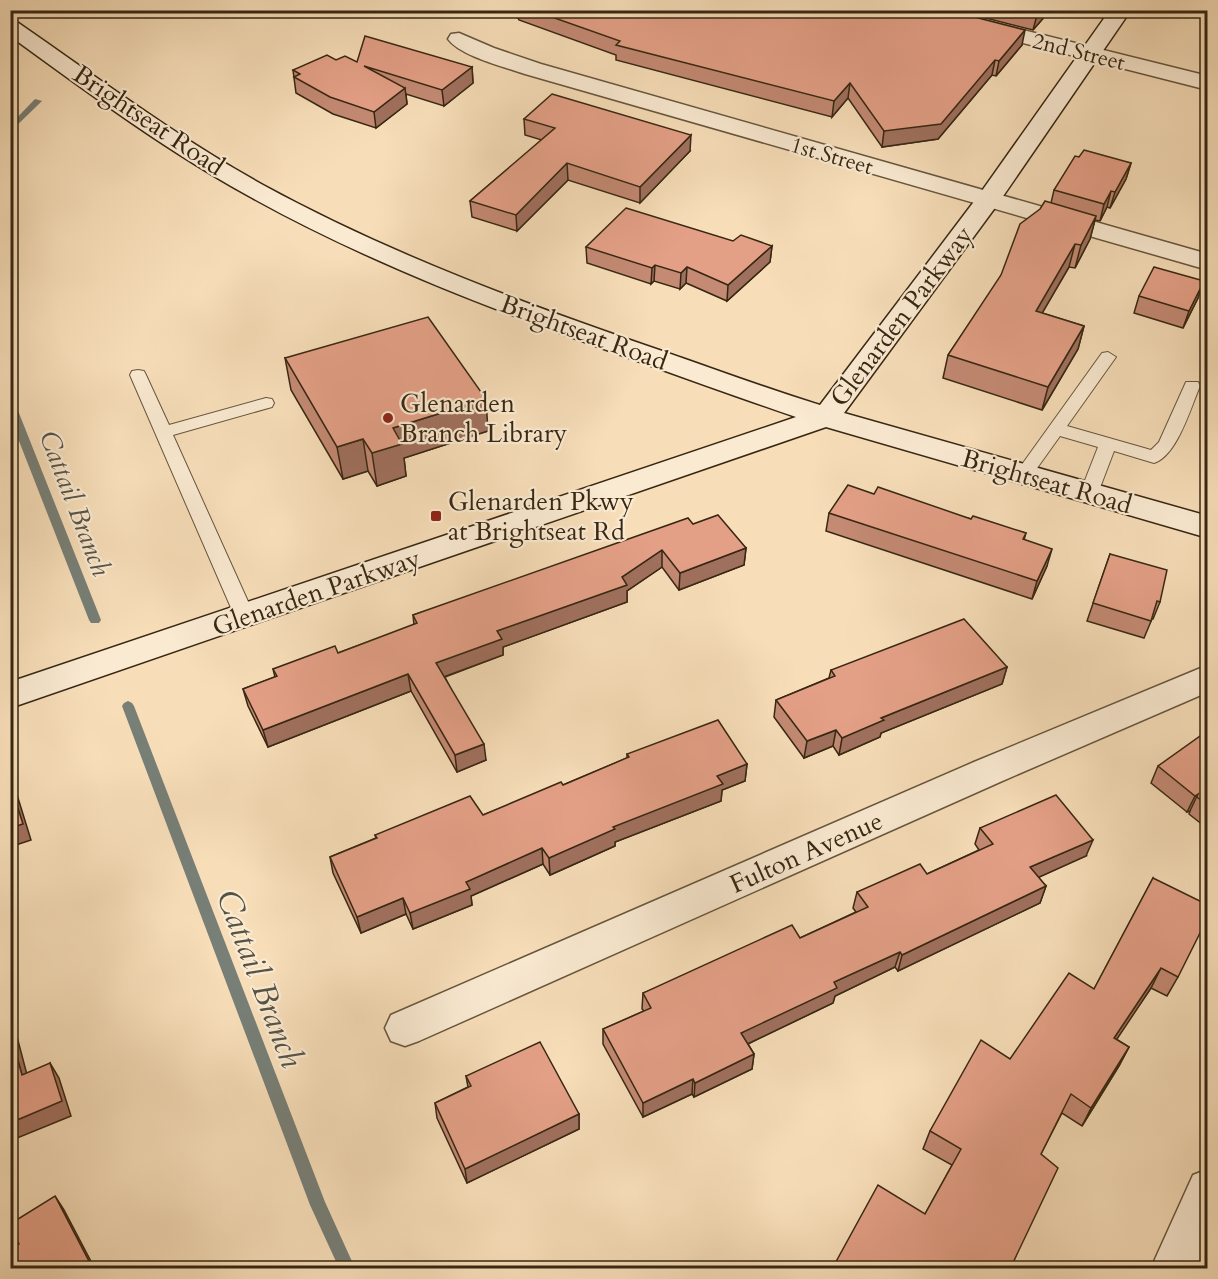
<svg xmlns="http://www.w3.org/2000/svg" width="1218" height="1279" font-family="Cardo,serif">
<rect width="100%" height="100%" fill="#f7deb9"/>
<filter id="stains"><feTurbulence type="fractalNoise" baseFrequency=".00333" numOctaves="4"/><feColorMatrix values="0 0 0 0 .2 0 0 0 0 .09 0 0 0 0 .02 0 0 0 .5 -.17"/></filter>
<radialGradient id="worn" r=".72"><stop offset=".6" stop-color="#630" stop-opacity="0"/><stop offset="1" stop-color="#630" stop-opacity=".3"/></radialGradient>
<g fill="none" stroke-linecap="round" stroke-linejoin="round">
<g fill="#777f77" fill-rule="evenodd">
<path d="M 35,99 L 42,101 L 10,132 L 10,125 Z"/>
<path d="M 10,400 L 15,403 L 101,620 L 99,623 L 91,623 L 89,620 L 10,418 Z"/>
<path d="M 128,701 L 132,703 L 134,706 L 325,1202 L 355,1268 L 339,1268 L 310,1205 L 122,706 L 124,703 Z"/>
</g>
<g stroke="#67553c" stroke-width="2">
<g id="lane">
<path d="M 1108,352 L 1116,357 L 1067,426 L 1151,450 L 1159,442 L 1186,382 L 1198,382 L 1200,386 C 1191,407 1177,456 1154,463 L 1114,451 L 1098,493 L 1095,497 L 1083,497 L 1080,493 L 1098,447 L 1060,436 L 1030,478 L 1018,478 L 1015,474 L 1018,470 L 1102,353 Z"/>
<path d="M 138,370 L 144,371 L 146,375 L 169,425 L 266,398 L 272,399 L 274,403 L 272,407 L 173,435 L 255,617 L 252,622 L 245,624 L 238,622 L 235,617 L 130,375 L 132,371 Z"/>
</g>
</g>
<g stroke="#67553c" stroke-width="3">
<g id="street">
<path d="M 906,10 L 943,10 L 1208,76 L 1208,90 L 909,14 Z"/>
<path d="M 459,33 L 494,48 L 541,64 L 1208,254 L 1208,270 L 525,74 C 505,67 460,56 448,39 L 451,34 Z"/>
<path d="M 1208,665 L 1208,692 L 1000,782 L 419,1041 L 405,1046 L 391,1041 L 385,1028 L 391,1015 L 974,762 Z"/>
<path d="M 1208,1169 L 1208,1242 L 1196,1268 L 1151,1268 L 1193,1175 Z"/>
</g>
</g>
<g stroke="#372712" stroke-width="3">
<path id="secondary" d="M 1110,10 L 1131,10 L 997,205 L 844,413 L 1208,516 L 1208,538 L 826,427 L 10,708 L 10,682 L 796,417 C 746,400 696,382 646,364 C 510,316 374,266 247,195 C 164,149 87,92 10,36 L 10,20 L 17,22 C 98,78 177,137 263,185 C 391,255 528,305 665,352 C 717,370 768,389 820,405 L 979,195 Z"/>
</g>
<use href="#lane" fill="#faead2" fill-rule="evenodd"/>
<use href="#street" fill="#faead2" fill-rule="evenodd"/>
<use href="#secondary" fill="#faead2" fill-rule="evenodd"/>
</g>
<g fill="#c48a74" stroke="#372712" stroke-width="1.5">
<path d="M 505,10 L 947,10 L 1022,45 L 996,76 L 992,75 L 938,139 L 882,147 L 848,98 L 832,117 L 616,60 L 616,55 L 519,20 L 518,18 L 505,13 Z"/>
<path d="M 954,10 L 1054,10 L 1050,16 L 1046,15 L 1033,30 Z"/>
<path d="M 336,60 L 357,62 L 472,67 L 473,83 L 444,106 L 406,94 L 407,104 L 376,128 L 333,114 L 296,93 L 293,70 Z"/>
<path d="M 524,119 L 690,151 L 640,203 L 568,180 L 517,231 L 472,217 L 470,201 L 542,140 L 525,135 Z"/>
<path d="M 1079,157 L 1131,163 L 1126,179 L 1110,208 L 1107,207 L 1100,221 L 1095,220 L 1090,239 L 1075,268 L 1069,267 L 1042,313 L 1084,326 L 1078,349 L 1042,410 L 943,378 L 948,355 L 1051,203 L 1054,190 Z"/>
<path d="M 733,241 L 772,246 L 770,262 L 727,301 L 686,283 L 680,289 L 654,281 L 651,284 L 587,263 L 586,247 Z"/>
<path d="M 1139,296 L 1198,298 L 1183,328 L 1134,313 Z"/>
<path d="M 285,358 L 488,431 L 404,458 L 406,476 L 377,486 L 368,471 L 343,479 L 291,390 Z"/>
<path d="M 874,494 L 1026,533 L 1024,540 L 1047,566 L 1032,599 L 826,531 L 829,513 Z"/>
<path d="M 693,524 L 746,548 L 744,565 L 679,590 L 662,567 L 627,591 L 627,602 L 503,647 L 503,655 L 445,677 L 486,760 L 457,772 L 411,691 L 268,747 L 248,706 L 243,689 L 275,677 L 273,669 L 338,653 L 414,625 L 413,615 Z"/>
<path d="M 1110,554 L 1160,602 L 1153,619 L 1152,619 L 1144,638 L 1087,621 Z"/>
<path d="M 1007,667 L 1002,684 L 881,733 L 880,737 L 839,755 L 833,746 L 804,758 L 774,717 L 776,700 L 829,678 L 831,670 Z"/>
<path d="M 1208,738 L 1208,829 L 1189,814 L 1190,811 L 1187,812 L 1151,783 L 1158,766 Z"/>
<path d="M 627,754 L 747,764 L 745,781 L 722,790 L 721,801 L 615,842 L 615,846 L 550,875 L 543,864 L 471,896 L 472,905 L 413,929 L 406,914 L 361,933 L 333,873 L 330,857 L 376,838 L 375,835 L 483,815 L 563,785 L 627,758 Z"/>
<path d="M 980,828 L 1086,856 L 1038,877 L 1046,886 L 1040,903 L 898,971 L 895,967 L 835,996 L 833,1003 L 748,1044 L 754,1054 L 752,1069 L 694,1097 L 692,1094 L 643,1117 L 603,1044 L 603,1029 L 644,1011 L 642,1009 L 643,993 L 800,938 L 856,912 L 853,908 L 857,892 L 927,874 L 979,850 L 975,844 Z"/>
<path d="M 1153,878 L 1178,977 L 1167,996 L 1151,988 L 1116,1039 L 1129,1047 L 1119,1066 L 1082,1126 L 1062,1113 L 1041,1154 L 925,1214 L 952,1165 L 923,1149 L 930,1131 L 1010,1059 L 1094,989 Z"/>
<path d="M 466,1076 L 579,1114 L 579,1129 L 467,1183 L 437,1118 L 435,1103 L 468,1087 Z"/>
</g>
<g fill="#a0705e" stroke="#372712" stroke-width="1.5">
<path d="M 1040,10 L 1047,10 L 1046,15 L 1033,30 L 1037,15 Z"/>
<path d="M 1025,30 L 1022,45 L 996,76 L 999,61 Z"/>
<path d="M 995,60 L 992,75 L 938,139 L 882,147 L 884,131 Z"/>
<path d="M 472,67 L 473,83 L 444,106 L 442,90 Z"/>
<path d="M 850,83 L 848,98 L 832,117 L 834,101 Z"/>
<path d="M 405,88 L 407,104 L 376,128 L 374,112 Z"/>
<path d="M 691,135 L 690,151 L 640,203 L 640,187 Z"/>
<path d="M 567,163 L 568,180 L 517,231 L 516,215 Z"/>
<path d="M 1131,163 L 1126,179 L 1110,208 L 1115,192 Z"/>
<path d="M 1111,191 L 1107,207 L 1100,221 L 1104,204 Z"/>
<path d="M 1096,216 L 1090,239 L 1075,268 L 1081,245 Z"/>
<path d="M 1075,244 L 1069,267 L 1030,334 L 1036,311 Z"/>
<path d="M 772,246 L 770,262 L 727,301 L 728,285 Z"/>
<path d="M 655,265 L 654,281 L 651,284 L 652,268 Z"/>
<path d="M 687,267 L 686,283 L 680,289 L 681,273 Z"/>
<path d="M 1204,281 L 1198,298 L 1183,328 L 1189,311 Z"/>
<path d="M 1084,326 L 1078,349 L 1042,410 L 1048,387 Z"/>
<path d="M 486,399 L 488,431 L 404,458 L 406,476 L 377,486 L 372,453 L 393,428 Z"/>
<path d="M 363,439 L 368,471 L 343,479 L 337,447 Z"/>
<path d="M 746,548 L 744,565 L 679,590 L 680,573 Z"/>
<path d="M 1052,549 L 1047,566 L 1032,599 L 1037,581 Z"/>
<path d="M 662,550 L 662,567 L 627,591 L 627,602 L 503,647 L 503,655 L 438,679 L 436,663 L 497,631 L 622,577 Z"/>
<path d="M 1007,667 L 1002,684 L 881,733 L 880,737 L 839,755 L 842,738 L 881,718 Z"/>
<path d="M 408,674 L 411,691 L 268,747 L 263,730 Z"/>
<path d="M 836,730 L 833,746 L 804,758 L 807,741 Z"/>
<path d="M 484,744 L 486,760 L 457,772 L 455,755 Z"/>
<path d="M 747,764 L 745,781 L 722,790 L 721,801 L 615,842 L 615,846 L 550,875 L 549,858 L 717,776 Z"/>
<path d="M 10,778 L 14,785 L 31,840 L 10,847 Z"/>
<path d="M 1198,794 L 1190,811 L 1187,812 L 1195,796 Z"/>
<path d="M 1093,840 L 1086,856 L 1024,884 L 1030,867 Z"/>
<path d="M 542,848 L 543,864 L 471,896 L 472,905 L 413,929 L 410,913 L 466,882 Z"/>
<path d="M 1046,886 L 1040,903 L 898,971 L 902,955 Z"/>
<path d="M 403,898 L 406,914 L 361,933 L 357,917 Z"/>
<path d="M 900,952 L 895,967 L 835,996 L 833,1003 L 739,1048 L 741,1033 L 834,982 Z"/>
<path d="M 1161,968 L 1151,988 L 1105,1057 L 1114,1038 Z"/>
<path d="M 10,1022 L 15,1029 L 31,1090 L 22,1075 L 10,1032 Z"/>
<path d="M 1129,1047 L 1119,1066 L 1082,1126 L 1091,1108 Z"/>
<path d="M 754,1054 L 752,1069 L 694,1097 L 695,1083 Z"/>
<path d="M 50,1063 L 59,1078 L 71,1116 L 10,1141 L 10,1123 Z"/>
<path d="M 693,1079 L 692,1094 L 643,1117 L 643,1103 Z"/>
<path d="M 579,1114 L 579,1129 L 467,1183 L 465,1169 Z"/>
<path d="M 55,1196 L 64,1210 L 95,1269 L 93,1269 Z"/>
</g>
<g fill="#e4a087" stroke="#372712" stroke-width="1.5">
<path d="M 532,10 L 947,10 L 1025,30 L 999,61 L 995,60 L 941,124 L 884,131 L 850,83 L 834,101 L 616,45 L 620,41 Z"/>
<path d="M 1017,10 L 1040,10 L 1037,15 Z"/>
<path d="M 365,36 L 472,67 L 442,90 L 364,66 L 405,88 L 374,112 L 330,97 L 294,77 L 300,74 L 293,70 L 327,55 L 336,60 L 345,56 L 357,62 Z"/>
<path d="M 552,94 L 691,135 L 640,187 L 567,163 L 516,215 L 470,201 L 555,128 L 524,119 Z"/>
<path d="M 1084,150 L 1131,163 L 1115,192 L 1111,191 L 1104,204 L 1054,190 L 1075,156 L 1079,157 Z"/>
<path d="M 1045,201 L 1096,216 L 1081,245 L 1075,244 L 1036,311 L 1084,326 L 1048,387 L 948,355 L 1001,275 L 1020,224 L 1040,209 Z"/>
<path d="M 626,208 L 733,241 L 741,235 L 772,246 L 728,285 L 687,267 L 681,273 L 655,265 L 652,268 L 586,247 Z"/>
<path d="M 1154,267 L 1204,281 L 1189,311 L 1139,296 Z"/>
<path d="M 428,317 L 486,399 L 393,428 L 402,444 L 372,453 L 363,439 L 337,447 L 285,358 Z"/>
<path d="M 848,485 L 874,494 L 878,487 L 971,519 L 973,516 L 1026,533 L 1023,539 L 1052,549 L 1037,581 L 829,513 Z"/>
<path d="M 718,515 L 746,548 L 680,573 L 662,550 L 622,577 L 627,585 L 497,631 L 502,639 L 436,663 L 484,744 L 455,755 L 408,674 L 263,730 L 243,689 L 277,676 L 273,669 L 335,646 L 338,653 L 417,623 L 413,615 L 688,518 L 693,524 Z"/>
<path d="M 1110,554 L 1167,570 L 1160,602 L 1157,601 L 1151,621 L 1093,603 Z"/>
<path d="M 964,619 L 1007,667 L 881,718 L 884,720 L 842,738 L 836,730 L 807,741 L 776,700 L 835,676 L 831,670 Z"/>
<path d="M 718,720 L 747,764 L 717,776 L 723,784 L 613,827 L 615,829 L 549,858 L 542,848 L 466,882 L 470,889 L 410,913 L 403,898 L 357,917 L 330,857 L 377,838 L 375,835 L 470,796 L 483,815 L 561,782 L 563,785 L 629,757 L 627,754 Z"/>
<path d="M 1203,734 L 1208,738 L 1208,806 L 1197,797 L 1198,794 L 1195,796 L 1158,766 Z"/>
<path d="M 10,783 L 23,824 L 10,828 Z"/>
<path d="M 1056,795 L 1093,840 L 1030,867 L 1046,886 L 902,955 L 900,952 L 834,982 L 837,988 L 741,1033 L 754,1054 L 695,1083 L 693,1079 L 643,1103 L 603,1029 L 651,1008 L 643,993 L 792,925 L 800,938 L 868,907 L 857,892 L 920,864 L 927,874 L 993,844 L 980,828 Z"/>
<path d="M 1153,878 L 1208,905 L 1208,917 L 1178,977 L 1161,968 L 1114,1038 L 1129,1047 L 1091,1108 L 1071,1094 L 1041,1154 L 1058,1168 L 1010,1269 L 832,1269 L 878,1185 L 925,1214 L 961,1149 L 930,1131 L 981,1040 L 1010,1059 L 1069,973 L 1094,989 Z"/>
<path d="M 10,1032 L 22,1075 L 50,1063 L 62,1101 L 10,1123 Z"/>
<path d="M 540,1042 L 579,1114 L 465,1169 L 435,1103 L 471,1086 L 466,1076 Z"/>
<path d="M 55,1196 L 93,1269 L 10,1269 L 10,1249 L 19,1244 L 10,1227 L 10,1224 Z"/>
</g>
<g fill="#8f2418" stroke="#faead2" stroke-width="2">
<circle cx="388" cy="418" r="6"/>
<rect x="430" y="510" width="12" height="12" rx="3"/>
</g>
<g text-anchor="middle" stroke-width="4.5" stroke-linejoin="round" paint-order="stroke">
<g font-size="22" fill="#372712" stroke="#faead2">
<text transform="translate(1079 51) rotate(14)" y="8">2nd Street</text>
<text transform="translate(832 155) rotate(16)" y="8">1st Street</text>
</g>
<g font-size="26" fill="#372712" stroke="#faead2">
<text transform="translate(149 120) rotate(34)" y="9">Brightseat Road</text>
<text transform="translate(901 316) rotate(-53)" y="9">Glenarden Parkway</text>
<text transform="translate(584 332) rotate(20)" y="9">Brightseat Road</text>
<text transform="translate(1047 481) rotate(16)" y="9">Brightseat Road</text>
<text transform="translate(316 592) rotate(-19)" y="9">Glenarden Parkway</text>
<text transform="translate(806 852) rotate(-24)" y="9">Fulton Avenue</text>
</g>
<g font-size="26" fill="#372712" stroke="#faead2" text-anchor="start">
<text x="400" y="412">Glenarden<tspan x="400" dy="30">Branch Library</tspan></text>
<text x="448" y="510">Glenarden Pkwy<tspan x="448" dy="30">at Brightseat Rd</tspan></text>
</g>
<g font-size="27" font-style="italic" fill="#575344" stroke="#faead2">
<text transform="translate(75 503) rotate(69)" y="9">Cattail Branch</text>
</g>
<g font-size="33" font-style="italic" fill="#575344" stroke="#faead2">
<text transform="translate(261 978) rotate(69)" y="12">Cattail Branch</text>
</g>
</g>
<rect width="1218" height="1279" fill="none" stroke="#f7deb9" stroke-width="36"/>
<rect x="12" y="12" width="1194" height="1255" fill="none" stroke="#372712" stroke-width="3"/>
<rect x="18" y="18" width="1182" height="1243" fill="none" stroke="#372712" stroke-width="1.5"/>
<rect width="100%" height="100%" filter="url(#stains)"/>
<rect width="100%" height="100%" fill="url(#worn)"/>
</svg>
